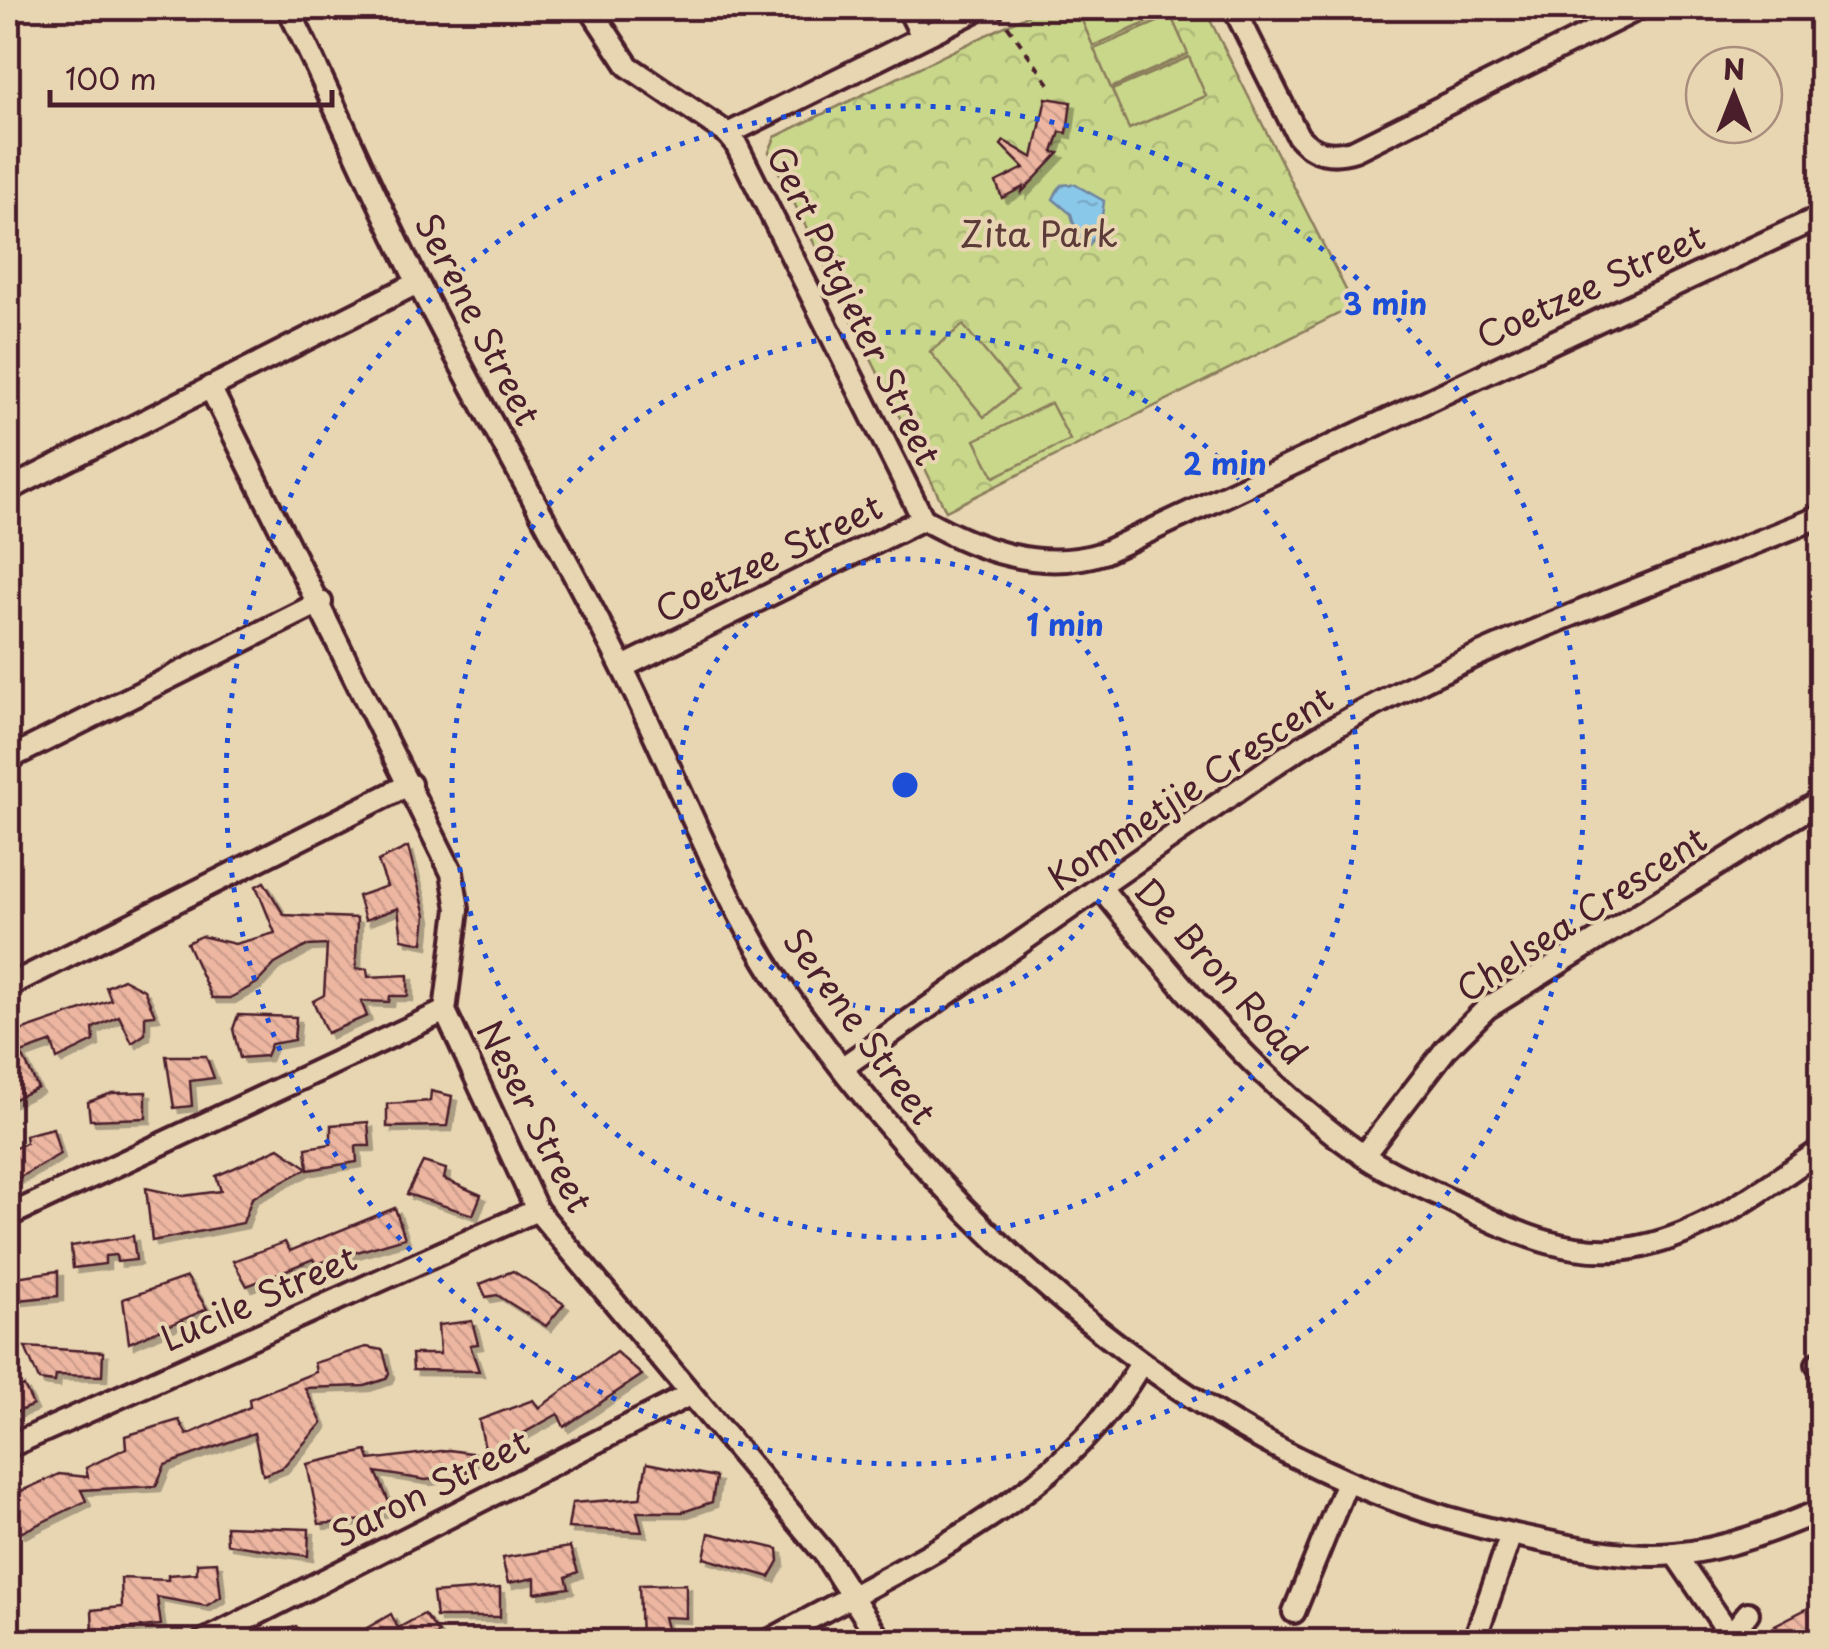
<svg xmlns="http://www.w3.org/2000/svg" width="1829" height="1649" font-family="'Playpen Sans',sans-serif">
<defs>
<pattern id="park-crowns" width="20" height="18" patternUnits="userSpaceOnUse" patternTransform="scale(2.5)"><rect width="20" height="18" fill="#c9d78b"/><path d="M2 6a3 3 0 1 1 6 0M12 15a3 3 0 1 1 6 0" fill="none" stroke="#aeb878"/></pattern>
<pattern id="water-ripples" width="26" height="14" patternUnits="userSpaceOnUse" patternTransform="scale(2.5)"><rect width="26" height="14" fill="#8ac8ea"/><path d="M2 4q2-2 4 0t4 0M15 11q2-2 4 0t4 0" fill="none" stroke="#79abc9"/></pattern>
<pattern id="building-back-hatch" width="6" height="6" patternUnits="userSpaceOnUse" patternTransform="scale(2.5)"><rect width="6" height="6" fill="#ecb6a1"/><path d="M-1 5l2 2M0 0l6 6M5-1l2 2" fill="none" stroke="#cc9c8b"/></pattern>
<filter id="shadow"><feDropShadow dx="5" dy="5" stdDeviation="0" flood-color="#0004"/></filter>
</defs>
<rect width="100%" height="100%" fill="#e8d6b3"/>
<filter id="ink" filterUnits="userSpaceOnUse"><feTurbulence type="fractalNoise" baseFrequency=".01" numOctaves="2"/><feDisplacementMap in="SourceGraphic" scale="20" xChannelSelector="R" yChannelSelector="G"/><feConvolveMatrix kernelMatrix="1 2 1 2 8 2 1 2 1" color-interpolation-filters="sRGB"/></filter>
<g filter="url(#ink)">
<path fill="url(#park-crowns)" stroke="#8a7b5b" stroke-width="2.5" d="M 1042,8 L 1204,8 L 1354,306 L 946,511 L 769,152 L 775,137 Z"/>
<g fill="#c9d78b" stroke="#8a7b5b" stroke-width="2.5">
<path d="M 1099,8 L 1167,8 L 1169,13 L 1093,46 L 1080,16 Z"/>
<path d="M 1171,16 L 1188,54 L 1111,88 L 1094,49 Z"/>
<path d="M 1189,57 L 1206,96 L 1129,129 L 1112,90 Z"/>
<path d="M 963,325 L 1017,390 L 984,417 L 930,352 Z"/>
<path d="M 1051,403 L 1070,440 L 994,477 L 975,440 Z"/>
</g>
<path fill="url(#water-ripples)" stroke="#70849e" stroke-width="2.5" d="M 1074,184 L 1104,201 L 1100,231 L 1088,246 L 1078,238 L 1071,214 L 1053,199 L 1061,185 Z"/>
<g fill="url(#building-back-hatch)" stroke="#4a1f2b" stroke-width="2.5" filter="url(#shadow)">
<path d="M 1046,98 L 1071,102 L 1067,133 L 1060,132 L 1053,152 L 1059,153 L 1022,192 L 1023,187 L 1002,198 L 996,182 L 1024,168 L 1001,145 L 1004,141 L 1033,158 Z"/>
<path d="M 408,847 L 426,915 L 423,943 L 402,939 L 398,908 L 365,920 L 358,896 L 387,886 L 378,861 Z"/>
<path d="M 264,882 L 284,915 L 357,918 L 356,969 L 367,969 L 368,977 L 408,975 L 408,996 L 390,996 L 389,1002 L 361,1001 L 367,1016 L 327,1033 L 313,1001 L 324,995 L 327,945 L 307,946 L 275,964 L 257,983 L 230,998 L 212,998 L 187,943 L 201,936 L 235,944 L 275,933 L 256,886 Z"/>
<path d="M 123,979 L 144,990 L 155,1015 L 145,1016 L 145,1034 L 132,1043 L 119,1016 L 93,1028 L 94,1041 L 57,1059 L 52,1042 L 21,1053 L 38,1088 L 8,1102 L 8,1025 L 12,1034 L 111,1000 L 106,987 Z"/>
<path d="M 238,1015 L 296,1017 L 294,1040 L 271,1044 L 266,1056 L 240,1058 L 233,1029 Z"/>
<path d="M 166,1056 L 206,1056 L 214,1078 L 190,1081 L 192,1106 L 174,1108 Z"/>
<path d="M 431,1091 L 452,1096 L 447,1126 L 387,1127 L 387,1104 L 430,1101 Z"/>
<path d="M 146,1092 L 146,1118 L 90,1120 L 88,1102 L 112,1093 Z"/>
<path d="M 368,1122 L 370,1146 L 356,1146 L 357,1162 L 308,1170 L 306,1148 L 331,1144 L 331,1125 Z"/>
<path d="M 53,1128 L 60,1154 L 8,1184 L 8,1151 L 26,1143 L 25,1135 Z"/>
<path d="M 279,1148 L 308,1168 L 252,1198 L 243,1223 L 152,1241 L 146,1188 L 183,1196 L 221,1191 L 216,1176 Z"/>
<path d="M 423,1162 L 446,1169 L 444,1179 L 481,1195 L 473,1215 L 407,1194 Z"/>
<path d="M 395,1208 L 405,1238 L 316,1264 L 313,1259 L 247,1286 L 233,1261 L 285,1242 L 290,1251 Z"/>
<path d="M 133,1236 L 136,1260 L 117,1262 L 116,1255 L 105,1256 L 105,1264 L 73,1268 L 71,1246 Z"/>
<path d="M 58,1271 L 58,1296 L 8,1301 L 8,1278 Z"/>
<path d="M 513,1271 L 564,1304 L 546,1326 L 497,1295 L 486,1297 L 480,1284 Z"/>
<path d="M 187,1277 L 207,1309 L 129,1343 L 123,1299 Z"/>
<path d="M 472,1321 L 478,1344 L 470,1345 L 479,1371 L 413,1370 L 412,1354 L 440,1354 L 438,1325 Z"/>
<path d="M 25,1347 L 103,1352 L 102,1376 L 56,1375 L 55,1382 L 39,1380 Z"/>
<path d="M 366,1347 L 383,1350 L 389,1373 L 386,1379 L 365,1386 L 305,1388 L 322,1423 L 282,1468 L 263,1475 L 254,1433 L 165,1465 L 156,1486 L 81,1490 L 86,1501 L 20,1533 L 8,1497 L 59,1474 L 88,1477 L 86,1468 L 126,1448 L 125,1436 L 179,1420 L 187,1435 L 250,1407 L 249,1399 L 316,1372 L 314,1363 Z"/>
<path d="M 616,1352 L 642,1375 L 564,1427 L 558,1414 L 486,1454 L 479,1420 L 533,1400 L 539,1408 Z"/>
<path d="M 24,1386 L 33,1405 L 8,1416 L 8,1393 Z"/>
<path d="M 449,1450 L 485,1455 L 466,1465 L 467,1474 L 426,1480 L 376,1472 L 391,1507 L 365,1520 L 319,1524 L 307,1464 L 367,1451 L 370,1460 Z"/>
<path d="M 647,1463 L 716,1477 L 712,1502 L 683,1512 L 637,1512 L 642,1532 L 568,1528 L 572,1503 L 640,1498 Z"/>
<path d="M 226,1526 L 309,1529 L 308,1556 L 227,1544 Z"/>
<path d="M 709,1533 L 778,1549 L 779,1561 L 770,1577 L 704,1558 Z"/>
<path d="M 570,1547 L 578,1572 L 566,1577 L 569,1588 L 535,1593 L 535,1578 L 508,1583 L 502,1558 Z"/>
<path d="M 217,1562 L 221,1597 L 206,1606 L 157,1597 L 161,1625 L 93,1632 L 92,1610 L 122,1607 L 121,1578 L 168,1580 L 168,1575 L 197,1573 L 197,1563 Z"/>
<path d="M 686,1584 L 686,1618 L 663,1617 L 668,1636 L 641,1639 L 639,1585 Z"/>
<path d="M 500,1588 L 500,1617 L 436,1617 L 433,1593 Z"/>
<path d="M 1822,1601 L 1822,1642 L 1788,1642 L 1775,1625 Z"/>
<path d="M 391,1614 L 398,1628 L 424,1614 L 439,1633 L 426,1642 L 372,1642 L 367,1628 Z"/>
<path d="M 296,1626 L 310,1642 L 259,1642 L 259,1641 Z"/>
</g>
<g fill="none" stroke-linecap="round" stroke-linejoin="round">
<g stroke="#4a1f2b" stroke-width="28">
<g id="minor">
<path d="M 288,8 C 333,99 372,194 419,285 C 485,415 559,541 624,671 C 676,774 724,905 789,997 C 961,1241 1213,1470 1511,1534 C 1562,1545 1623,1559 1675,1554 C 1724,1550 1777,1529 1822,1510"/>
<path d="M 590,8 L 628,66 L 728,134 L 736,144 L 923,519"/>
<path d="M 908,8 L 922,36"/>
<path d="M 1234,8 L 1298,136 C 1314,155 1333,157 1355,150 L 1640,8"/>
<path d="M 728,134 L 981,8"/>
<path d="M 210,387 L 452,873 L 458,909 L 445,1011 L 537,1210 L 824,1553 L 881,1642"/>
<path d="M 8,490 L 417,283"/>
<path d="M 923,519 C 978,550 1040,573 1103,553 L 1822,216"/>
<path d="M 623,667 L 923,519"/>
<path d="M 8,759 L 321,602"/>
<path d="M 1102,889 C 1180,986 1258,1082 1361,1154 C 1391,1175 1429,1189 1462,1206 C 1518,1235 1578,1261 1643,1246 C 1710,1231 1765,1188 1822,1149"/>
<path d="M 8,986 L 410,784"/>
<path d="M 843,1067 L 1284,758 C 1443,655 1646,588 1822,516"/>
<path d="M 1363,1156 L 1446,1049 L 1487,1008 L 1822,800"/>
<path d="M 8,1216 L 445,1011"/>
<path d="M 1817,1364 L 1822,1361"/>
<path d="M 8,1447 L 537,1210"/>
<path d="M 1675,1554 L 1735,1642"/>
<path d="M 1294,1612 L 1346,1484"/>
<path d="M 1732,1633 L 1748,1613"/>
<path d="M 202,1642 L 689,1395"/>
<path d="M 767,1642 C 902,1566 1060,1503 1140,1365"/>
<path d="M 1474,1642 L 1511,1534"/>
</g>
</g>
<path stroke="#4a1f2b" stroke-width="4" stroke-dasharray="8 8" stroke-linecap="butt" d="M 998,12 L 1052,88"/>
<use href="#minor" stroke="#e8d6b3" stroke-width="20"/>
</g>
</g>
<g fill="none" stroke="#1d4ed8" stroke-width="5" stroke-dasharray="5 10">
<circle cx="905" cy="785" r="226"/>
<circle cx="905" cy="785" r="453"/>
<circle cx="905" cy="785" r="679"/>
</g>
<g text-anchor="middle" stroke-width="8" stroke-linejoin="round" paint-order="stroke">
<g font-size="35" fill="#5d3b39" stroke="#e8d6b3">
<text x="1039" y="247">Zita Park</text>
</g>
<g font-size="35" fill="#4a1f2b" stroke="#e8d6b3">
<text transform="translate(1591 287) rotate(-25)" y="12">Coetzee Street</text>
<text transform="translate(853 306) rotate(64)" y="12">Gert Potgieter Street</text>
<text transform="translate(477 320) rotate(63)" y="12">Serene Street</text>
<text transform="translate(769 559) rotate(-26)" y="12">Coetzee Street</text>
<text transform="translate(1191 789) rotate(-34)" y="12">Kommetjie Crescent</text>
<text transform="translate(1582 915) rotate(-33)" y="12">Chelsea Crescent</text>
<text transform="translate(1220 972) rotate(48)" y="12">De Bron Road</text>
<text transform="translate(859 1027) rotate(54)" y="12">Serene Street</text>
<text transform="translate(534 1117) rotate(63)" y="12">Neser Street</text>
<text transform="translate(259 1299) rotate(-24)" y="12">Lucile Street</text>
<text transform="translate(431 1489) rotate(-27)" y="12">Saron Street</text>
</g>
</g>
<circle cx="905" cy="785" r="15" fill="#1d4ed8" stroke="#e8d6b3" stroke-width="5"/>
<g font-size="30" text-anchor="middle" font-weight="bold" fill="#1d4ed8" stroke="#e8d6b3" stroke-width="8" stroke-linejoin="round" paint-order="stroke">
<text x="1385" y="315">3 min</text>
<text x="1225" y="475">2 min</text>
<text x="1065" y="636">1 min</text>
</g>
<rect width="1829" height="1649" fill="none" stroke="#e8d6b3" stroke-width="40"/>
<rect x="20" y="20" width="1789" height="1609" fill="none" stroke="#4a1f2b" stroke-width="4" filter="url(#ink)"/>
<g transform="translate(1734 95)"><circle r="48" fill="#e8d6b3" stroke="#a98d7d" stroke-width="2.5"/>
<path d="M0-8L18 38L0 25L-18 38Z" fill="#4a1f2b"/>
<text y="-15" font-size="28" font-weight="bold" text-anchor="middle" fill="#4a1f2b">N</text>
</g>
<path d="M50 90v15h282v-15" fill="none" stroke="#4a1f2b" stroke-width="5"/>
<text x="65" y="90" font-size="30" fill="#4a1f2b" stroke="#e8d6b3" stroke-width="8" paint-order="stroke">100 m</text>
</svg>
